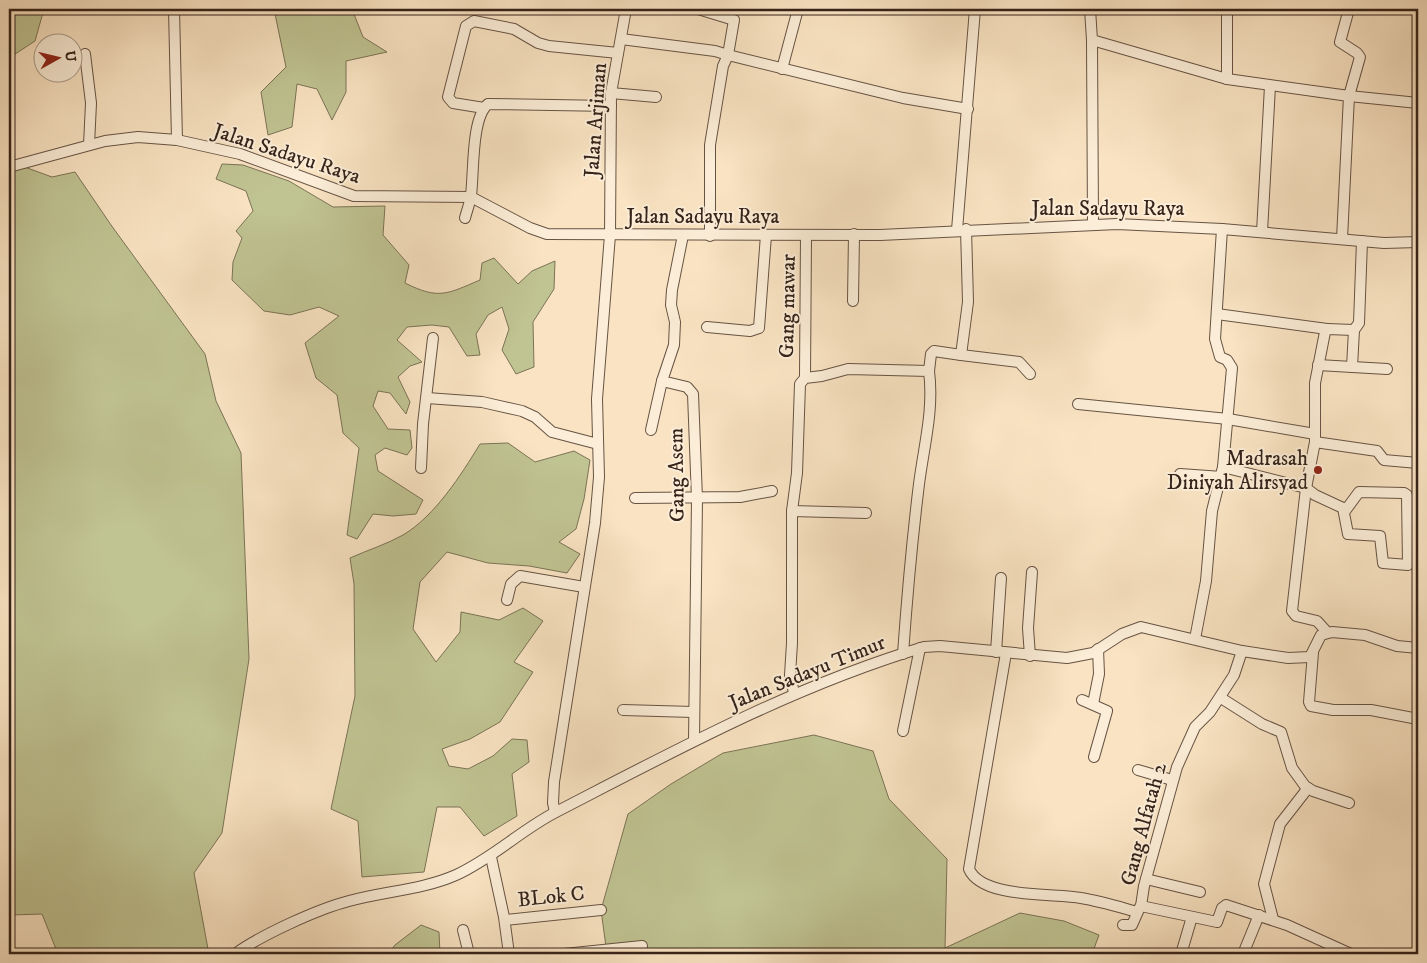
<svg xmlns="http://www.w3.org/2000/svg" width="1427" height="963" font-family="'IM FELL DW Pica',serif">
<rect width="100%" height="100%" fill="#f9e3c2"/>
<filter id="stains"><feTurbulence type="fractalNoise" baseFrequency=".004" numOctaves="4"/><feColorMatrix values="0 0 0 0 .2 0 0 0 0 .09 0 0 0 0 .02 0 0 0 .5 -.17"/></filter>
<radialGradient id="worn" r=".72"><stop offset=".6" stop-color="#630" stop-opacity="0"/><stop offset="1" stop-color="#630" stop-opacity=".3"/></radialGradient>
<g fill="#c0c392" stroke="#7b7356">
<path d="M 9,9 L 44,9 L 35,41 L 9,58 Z"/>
<path d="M 274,9 L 352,9 L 363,37 L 387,52 L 346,61 L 346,92 L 332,120 L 317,89 L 297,84 L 292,127 L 268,135 L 261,92 L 286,67 Z"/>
<path d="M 222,164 L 243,165 L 289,181 L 333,207 L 385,206 L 383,235 L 409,265 L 405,283 C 439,300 447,294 480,280 L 482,263 L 494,258 L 518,284 L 532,271 L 555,261 L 554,289 L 533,322 L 534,367 L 516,374 L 502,350 L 509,329 L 502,307 L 488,315 L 476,334 L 480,355 L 467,356 L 449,327 L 432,325 L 407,327 L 397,340 L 422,362 L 410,366 L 398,377 L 410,402 L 406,414 L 390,393 L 378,391 L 373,406 L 388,429 L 410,430 L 412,448 L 407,455 L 385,448 L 375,455 L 378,471 L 423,500 L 416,514 L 393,516 L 373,514 L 357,539 L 347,535 L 359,448 L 343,433 L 337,395 L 316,378 L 305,343 L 339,316 L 319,307 L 290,315 L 264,311 L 232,280 L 233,262 L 242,238 L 236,231 L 253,211 L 246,191 L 216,179 Z"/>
<path d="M 19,165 L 52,177 L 75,172 L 111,225 L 205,354 L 216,401 L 241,453 L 249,659 L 222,833 L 194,873 L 208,949 L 196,954 L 58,954 L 42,914 L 11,915 L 9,919 L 9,176 Z"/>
<path d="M 508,443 L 535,462 L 574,451 L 590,460 L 584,499 L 576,529 L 559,542 L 580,554 L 567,573 L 529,566 L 488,563 L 447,552 L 420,582 L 413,629 L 436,662 L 460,632 L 461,612 L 499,620 L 523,608 L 543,621 L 514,662 L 533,672 L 500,722 L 470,739 L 442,749 L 449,766 L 468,769 L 493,756 L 512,739 L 527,740 L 529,762 L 512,774 L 517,816 L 484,836 L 460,807 L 437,807 L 424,872 L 362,877 L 358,821 L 331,809 L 355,696 L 354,584 L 350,558 C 368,550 387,544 403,535 C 435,516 461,475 480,444 Z"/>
<path d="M 814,735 L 873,751 L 889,799 L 947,859 L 945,948 L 1020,913 L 1064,921 L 1099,935 L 1092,954 L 607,954 L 601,910 L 628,814 L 671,784 L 723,753 Z"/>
<path d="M 421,925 L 439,932 L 440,954 L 388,954 L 395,945 Z"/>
</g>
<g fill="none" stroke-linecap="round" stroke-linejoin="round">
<g stroke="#675344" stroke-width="12">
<g id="minor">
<path d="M 174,9 L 177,140"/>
<path d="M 1090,9 L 1092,40 L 1227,79"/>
<path d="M 1227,9 L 1227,79 L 1349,96 L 1342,239"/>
<path d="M 1349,9 L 1340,42 L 1357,53 L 1360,57 L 1349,96 L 1418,103"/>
<path d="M 621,39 L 715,51 L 728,55 L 734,20 L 698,9"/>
<path d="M 1092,40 L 1093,224"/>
<path d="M 85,54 L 91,103 L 89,145"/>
<path d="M 782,69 L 798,9"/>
<path d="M 611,93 L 656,97"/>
<path d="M 484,108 L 453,103 L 448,97 L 466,26 L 474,21 L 514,29 L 538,43 L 549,46 L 618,53"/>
<path d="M 9,167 L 105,141 L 138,137 L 177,140 L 240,154 L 354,196 L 471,197 L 530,228 L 547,234 L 880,235 L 1117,224 L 1222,229 L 1384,243 L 1418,242"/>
<path d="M 465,218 C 467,210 470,203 471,195 C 474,174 471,118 488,104 L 611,106"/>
<path d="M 957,230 L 975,9"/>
<path d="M 1262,232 L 1270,86"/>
<path d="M 683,235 L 672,290 L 671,305 L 675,322 L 674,345 L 662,381 L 687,387 L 693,394 L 697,499 L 694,740"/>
<path d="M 710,236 L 710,145 L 723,66 L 728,55 L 903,98 L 968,109"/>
<path d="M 853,301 L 854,234"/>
<path d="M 1217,314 L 1327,329"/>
<path d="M 707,327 L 750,331 L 759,328 L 766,235"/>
<path d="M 961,355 L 1019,362 L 1030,374"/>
<path d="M 1318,365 L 1387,369"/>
<path d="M 1352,367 L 1354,330"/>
<path d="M 929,371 L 931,354 L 934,351 L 961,355 L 968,302 L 966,229"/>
<path d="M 805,378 L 806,235"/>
<path d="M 427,398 L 482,402 L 522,411 L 535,417 L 552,432 L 598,444"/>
<path d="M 1078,404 L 1228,419 L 1315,434"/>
<path d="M 651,430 L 662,381"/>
<path d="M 1315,441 L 1315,383 L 1325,332 L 1327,329 L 1354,330 L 1359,323 L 1362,241"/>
<path d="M 1223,467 L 1306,488 L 1315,442 L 1377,451 L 1384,460 L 1418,463"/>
<path d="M 421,468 L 423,424 L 433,338"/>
<path d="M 1180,474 L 1222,477"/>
<path d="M 1306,488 L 1315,495 L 1343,508 L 1348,534 L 1380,536 L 1383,563 L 1408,565 L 1407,495 L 1404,493 L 1359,492 L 1345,511"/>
<path d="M 1306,488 L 1292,611 L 1296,616 L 1317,621 L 1327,632"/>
<path d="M 635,498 L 740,497 L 772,491"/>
<path d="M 792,511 L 866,513"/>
<path d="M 507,600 L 511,584 L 520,576 L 584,587"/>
<path d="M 1195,639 L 1206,581 L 1212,511 L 1223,467 L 1232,368 L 1227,360 L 1220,357 L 1215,339 L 1222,229"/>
<path d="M 1242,651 L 1234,675 L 1210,712 L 1195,727 L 1177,767 L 1144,886 L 1141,906 L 1217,922 L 1222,908 L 1226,905 L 1287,925 L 1351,954"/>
<path d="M 996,652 L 1001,578"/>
<path d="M 1006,653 L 969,869 C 982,899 1054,893 1081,898 C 1100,901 1119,907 1137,912"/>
<path d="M 1313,653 L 1309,702 L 1311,706 L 1333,710 L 1371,710 L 1418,719"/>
<path d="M 1030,656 L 1028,628 L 1032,572"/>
<path d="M 794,693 L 790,675 L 792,643 L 792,511 L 797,473 L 800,384 L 805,378 L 822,376 L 848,369 L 929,371 C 934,410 924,445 919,484 C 912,541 907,597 903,654"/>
<path d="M 1221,698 L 1262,724 L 1281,732 L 1292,768 L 1305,786 L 1313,791 L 1349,803"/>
<path d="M 1082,700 L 1107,711 L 1094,757"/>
<path d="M 1093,704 L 1099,674 L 1098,649"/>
<path d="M 623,710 L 693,712"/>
<path d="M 903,731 L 920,648"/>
<path d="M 1138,770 L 1172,780"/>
<path d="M 555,812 L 553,803 L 554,782 L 595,523 L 599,477 L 597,399 L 610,235 L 611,93 L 626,9"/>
<path d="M 491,857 L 504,917 L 509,954"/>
<path d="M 1146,879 L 1200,892"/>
<path d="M 1273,919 L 1264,884 L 1280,824 L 1308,788"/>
<path d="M 505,920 L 601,910"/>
<path d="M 1123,925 L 1132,925 L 1140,907"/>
<path d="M 463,930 L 469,954"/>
<path d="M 235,954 C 261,935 318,909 349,901 C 385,891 422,890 456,875 C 493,858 521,830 556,812 C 676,750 794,686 924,647 L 940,646 L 1067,658 L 1093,653 L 1122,634 L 1141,627 L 1242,651 L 1288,658 L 1310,657 L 1321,635 L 1332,632 L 1365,635 L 1397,646 L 1418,648"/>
<path d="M 564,954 L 642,946"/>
<path d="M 1181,954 L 1192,917"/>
<path d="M 1243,954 L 1259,915"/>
</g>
</g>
<use href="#minor" stroke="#fbedd7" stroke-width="10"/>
</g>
<circle fill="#8f2418" stroke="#fbedd7" stroke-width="2" cx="1318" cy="470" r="5"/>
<g text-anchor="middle" stroke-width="4" stroke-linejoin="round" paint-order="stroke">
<g font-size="21" fill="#36231a" stroke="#fbedd7">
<text transform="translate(595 120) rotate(-86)" y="7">Jalan Arjiman</text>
<text transform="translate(287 153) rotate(18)" y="7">Jalan Sadayu Raya</text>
<text x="1108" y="215">Jalan Sadayu Raya</text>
<text x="703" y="223">Jalan Sadayu Raya</text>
<text transform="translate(787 306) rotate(-89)" y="7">Gang mawar</text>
<text transform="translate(676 475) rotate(-91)" y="7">Gang Asem</text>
<text transform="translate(807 672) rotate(-22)" y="7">Jalan Sadayu Timur</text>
<text transform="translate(1143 824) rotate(-75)" y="7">Gang Alfatah 2</text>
<text transform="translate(551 896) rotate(-6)" y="7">BLok C</text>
</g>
<g font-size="21" fill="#36231a" stroke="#fbedd7" text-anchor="end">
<text x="1308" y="465">Madrasah<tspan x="1308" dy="24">Diniyah Alirsyad</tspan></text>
</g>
</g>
<rect width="1427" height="963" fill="none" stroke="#f9e3c2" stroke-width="30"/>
<rect x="10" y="10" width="1407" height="943" fill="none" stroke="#36231a" stroke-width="2.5"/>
<rect x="15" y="15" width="1397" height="933" fill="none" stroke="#36231a"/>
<g transform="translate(58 58) rotate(82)"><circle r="24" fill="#fbedd7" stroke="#ac9c8b"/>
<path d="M0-4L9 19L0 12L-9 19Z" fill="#8f2418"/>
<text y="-8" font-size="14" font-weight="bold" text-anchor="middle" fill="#36231a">U</text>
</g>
<rect width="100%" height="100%" filter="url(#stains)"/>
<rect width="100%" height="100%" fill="url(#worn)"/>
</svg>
